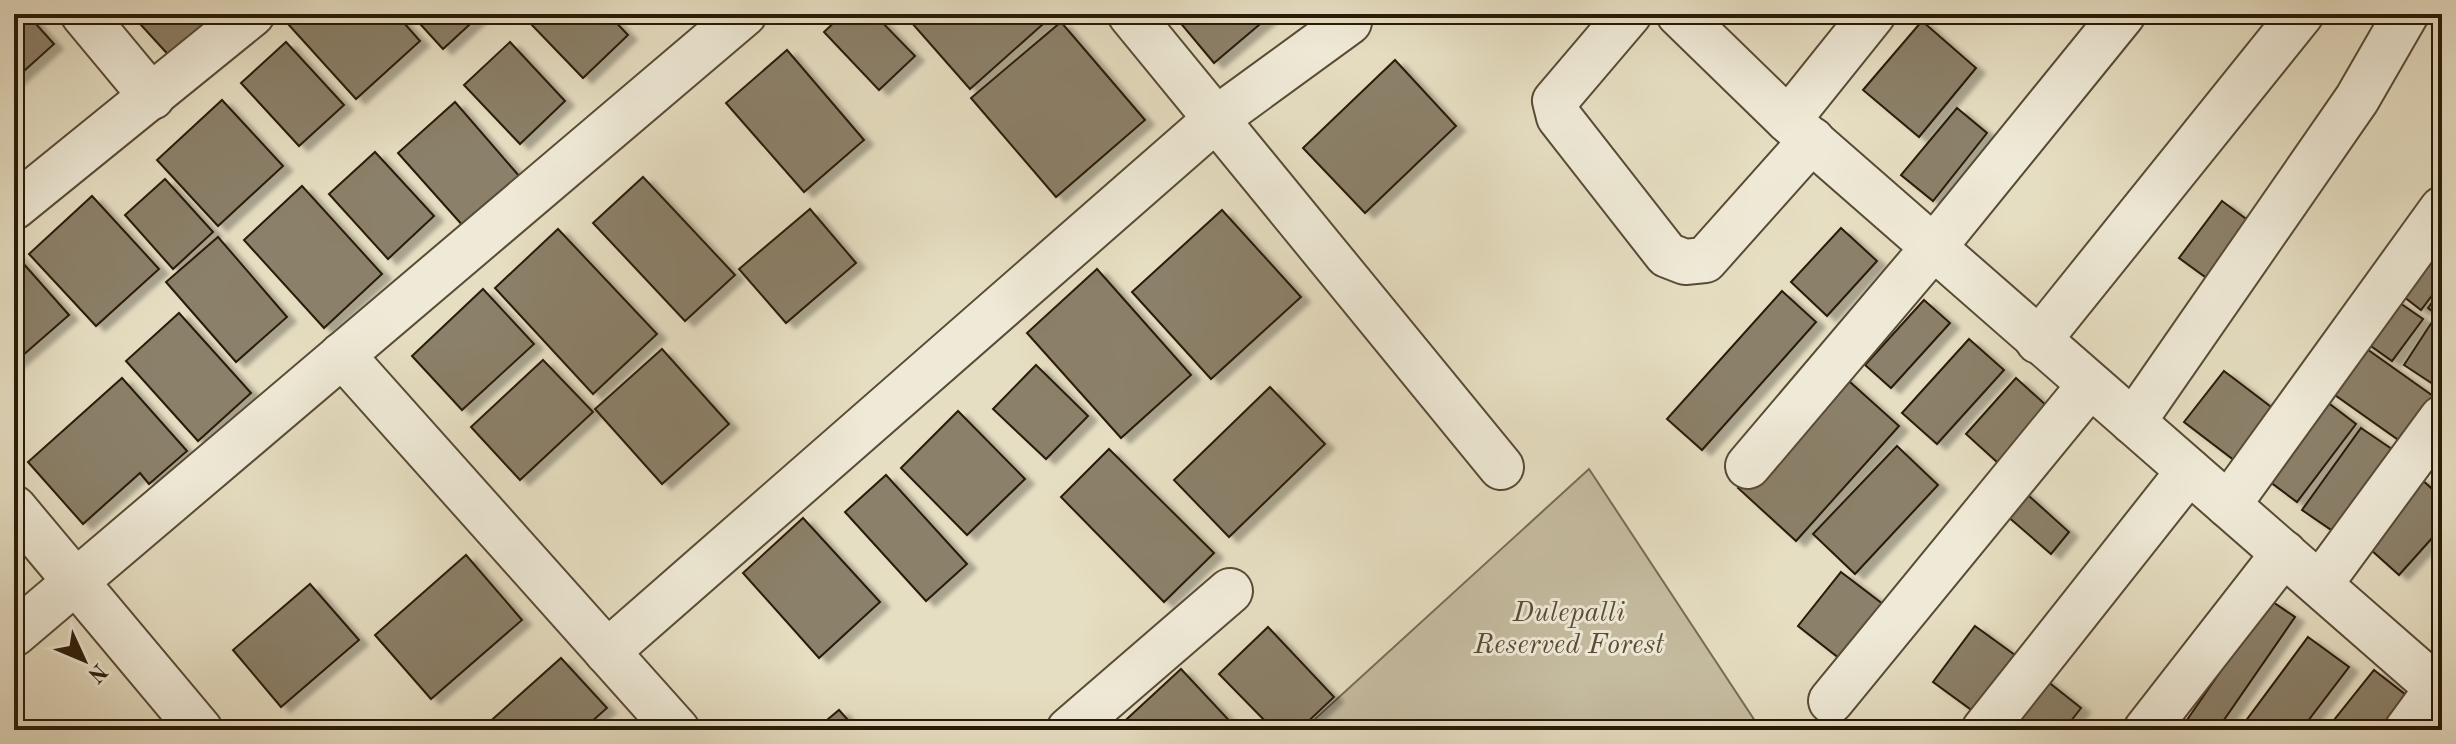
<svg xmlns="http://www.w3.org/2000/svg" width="2456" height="744" font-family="'Old Standard TT',serif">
<defs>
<filter id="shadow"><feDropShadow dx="9" dy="5" stdDeviation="2" flood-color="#0004"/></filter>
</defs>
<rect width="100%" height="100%" fill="#e6dec2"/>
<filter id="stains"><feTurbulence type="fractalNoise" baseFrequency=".0025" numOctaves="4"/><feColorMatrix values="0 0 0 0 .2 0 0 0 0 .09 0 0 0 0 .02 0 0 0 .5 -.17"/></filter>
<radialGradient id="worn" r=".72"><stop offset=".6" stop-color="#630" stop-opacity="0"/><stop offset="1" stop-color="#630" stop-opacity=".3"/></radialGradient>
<path fill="#c6bda2" stroke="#786c55" stroke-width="2" d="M 1589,469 L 1761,730 L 1303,730 Z"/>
<g fill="#8b8069" stroke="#291a08" stroke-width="2" filter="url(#shadow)">
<path d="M 14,14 L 27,14 L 54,44 L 14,80 Z"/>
<path d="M 131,14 L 215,14 L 220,19 L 174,61 Z"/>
<path d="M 298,14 L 396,14 L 420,41 L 356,99 L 288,24 Z"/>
<path d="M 411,14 L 481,14 L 443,49 Z"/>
<path d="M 540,14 L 608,14 L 628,35 L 583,78 L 530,23 Z"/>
<path d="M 843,14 L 874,14 L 915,56 L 879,90 L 824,32 Z"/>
<path d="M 904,14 L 1051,14 L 1052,16 L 970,89 Z"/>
<path d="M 1173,14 L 1272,14 L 1214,63 Z"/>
<path d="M 1922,21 L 1976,68 L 1919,137 L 1863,90 Z"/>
<path d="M 1061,22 L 1145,120 L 1056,197 L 971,98 Z"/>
<path d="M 286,42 L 344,105 L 299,146 L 241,83 Z"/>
<path d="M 510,42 L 565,101 L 520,144 L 464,85 Z"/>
<path d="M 787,50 L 864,140 L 804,192 L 726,103 Z"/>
<path d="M 1395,60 L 1456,126 L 1365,213 L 1303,148 Z"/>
<path d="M 222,100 L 283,166 L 218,226 L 157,160 Z"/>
<path d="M 455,102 L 520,177 L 464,227 L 398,153 Z"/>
<path d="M 1957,108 L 1987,133 L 1933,201 L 1901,175 Z"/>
<path d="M 375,152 L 434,216 L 388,259 L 329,194 Z"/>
<path d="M 643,177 L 735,275 L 685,321 L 593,223 Z"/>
<path d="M 165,179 L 213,232 L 173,269 L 125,215 Z"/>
<path d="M 302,186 L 382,274 L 324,328 L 244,240 Z"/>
<path d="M 92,196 L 159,269 L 96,326 L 29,254 Z"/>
<path d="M 2222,201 L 2261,230 L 2219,287 L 2179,258 Z"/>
<path d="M 810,209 L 856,263 L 786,323 L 739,269 Z"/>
<path d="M 1222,210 L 1301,297 L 1211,379 L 1132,292 Z"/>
<path d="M 1841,228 L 1877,261 L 1827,316 L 1791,282 Z"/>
<path d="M 558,229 L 657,334 L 593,394 L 495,288 Z"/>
<path d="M 218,237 L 287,317 L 236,362 L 166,282 Z"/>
<path d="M 2418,249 L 2442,267 L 2442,282 L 2421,310 L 2390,286 Z"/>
<path d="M 14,253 L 69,315 L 14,363 Z"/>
<path d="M 1097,269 L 1191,375 L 1121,438 L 1027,333 Z"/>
<path d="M 483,289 L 534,344 L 462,410 L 412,356 Z"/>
<path d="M 2442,289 L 2442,319 L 2428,308 Z"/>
<path d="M 1782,291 L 1816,322 L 1702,450 L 1667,419 Z"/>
<path d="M 2384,292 L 2423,319 L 2392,361 L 2354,334 Z"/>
<path d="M 1924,300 L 1950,323 L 1891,388 L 1865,365 Z"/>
<path d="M 179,313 L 251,393 L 198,441 L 126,361 Z"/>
<path d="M 2432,322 L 2442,328 L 2442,390 L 2404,365 Z"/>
<path d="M 1969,339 L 2004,370 L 1937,444 L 1902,413 Z"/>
<path d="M 2357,342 L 2440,401 L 2407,446 L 2325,388 Z"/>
<path d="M 662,349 L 729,424 L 662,484 L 595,409 Z"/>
<path d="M 543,360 L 593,412 L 520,480 L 471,427 Z"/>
<path d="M 1036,365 L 1088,416 L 1046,459 L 993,409 Z"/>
<path d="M 2224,371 L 2283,416 L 2243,467 L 2184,422 Z"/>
<path d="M 1840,373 L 1899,426 L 1796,541 L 1738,488 Z"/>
<path d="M 122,378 L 187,451 L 149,484 L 140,473 L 83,524 L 28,462 Z"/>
<path d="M 2016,378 L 2058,416 L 2008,472 L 1966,434 Z"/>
<path d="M 1270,387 L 1325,444 L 1229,537 L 1174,480 Z"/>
<path d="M 2318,395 L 2356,424 L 2297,502 L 2258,473 Z"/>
<path d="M 958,411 L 1025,479 L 967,535 L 901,468 Z"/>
<path d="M 2361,428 L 2402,456 L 2343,538 L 2302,510 Z"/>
<path d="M 1897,446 L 1938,485 L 1855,574 L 1813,534 Z"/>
<path d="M 1109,449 L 1214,553 L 1164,602 L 1061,497 Z"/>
<path d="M 886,475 L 967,564 L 926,601 L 845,512 Z"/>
<path d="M 2419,477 L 2442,498 L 2442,527 L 2399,575 L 2361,541 Z"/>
<path d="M 2019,487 L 2069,532 L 2051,554 L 1999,509 Z"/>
<path d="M 803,518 L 880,602 L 819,658 L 743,573 Z"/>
<path d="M 466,555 L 522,620 L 431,699 L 375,635 Z"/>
<path d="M 1841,572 L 1888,608 L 1844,662 L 1798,626 Z"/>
<path d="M 310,584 L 359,640 L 281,707 L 233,650 Z"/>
<path d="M 2270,600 L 2295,617 L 2217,730 L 2180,730 Z"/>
<path d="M 1975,626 L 2019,658 L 1977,714 L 1933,682 Z"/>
<path d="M 1268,627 L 1334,697 L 1299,730 L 1274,730 L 1219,674 Z"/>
<path d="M 2308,637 L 2349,667 L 2301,730 L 2239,730 Z"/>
<path d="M 561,658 L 607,708 L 582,730 L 490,730 L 486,725 Z"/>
<path d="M 1181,669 L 1238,730 L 1117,730 L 1116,729 Z"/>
<path d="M 2374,670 L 2406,695 L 2378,730 L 2326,730 Z"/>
<path d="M 2037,673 L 2081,708 L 2064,730 L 2003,730 Z"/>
<path d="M 839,710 L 857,730 L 815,730 Z"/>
</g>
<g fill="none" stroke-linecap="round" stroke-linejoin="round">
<g stroke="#584b36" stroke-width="48">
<g id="minor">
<path d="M 83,14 L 152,97"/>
<path d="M 1130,14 L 1501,467"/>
<path d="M 1629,14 L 1555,101 L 1559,117 L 1667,255 L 1685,262 L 1705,260 L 1812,140"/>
<path d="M 1679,14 L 1788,120 L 2442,692"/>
<path d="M 1788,120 L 1873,14"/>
<path d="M 14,207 L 252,14"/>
<path d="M 2038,341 L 2301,14"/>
<path d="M 342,355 L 677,730"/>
<path d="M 2133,422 L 2357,99 L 2406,14"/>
<path d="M 1748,466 L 1933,248 L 2123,14"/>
<path d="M 2228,505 L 2442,209"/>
<path d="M 14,508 L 200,730"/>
<path d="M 2320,584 L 2442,418"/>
<path d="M 14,634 L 744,14"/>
<path d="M 607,652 L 1216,119 L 1349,22"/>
<path d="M 1831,701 L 2090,385"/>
<path d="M 1069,730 L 1230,591"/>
<path d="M 1984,730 L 2189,471"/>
<path d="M 2146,730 L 2284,553"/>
<path d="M 2407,730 L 2442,682"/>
</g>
</g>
<use href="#minor" stroke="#efead7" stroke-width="44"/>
</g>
<g text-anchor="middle" stroke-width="6" stroke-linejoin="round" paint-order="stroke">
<g font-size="28" font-style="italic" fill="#584b36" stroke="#efead7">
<text x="1569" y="621">Dulepalli<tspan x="1569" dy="32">Reserved Forest</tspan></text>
</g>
</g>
<rect width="2456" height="744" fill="none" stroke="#e6dec2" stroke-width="48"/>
<rect x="16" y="16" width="2424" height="712" fill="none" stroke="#291a08" stroke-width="4"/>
<rect x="24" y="24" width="2408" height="696" fill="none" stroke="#291a08" stroke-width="2"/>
<g transform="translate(84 660) rotate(134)" stroke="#efead7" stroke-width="6" paint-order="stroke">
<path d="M0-6L14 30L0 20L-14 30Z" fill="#291a08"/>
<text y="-12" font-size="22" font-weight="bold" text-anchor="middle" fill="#291a08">N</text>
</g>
<rect width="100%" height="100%" filter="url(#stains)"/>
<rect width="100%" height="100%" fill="url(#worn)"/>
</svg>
